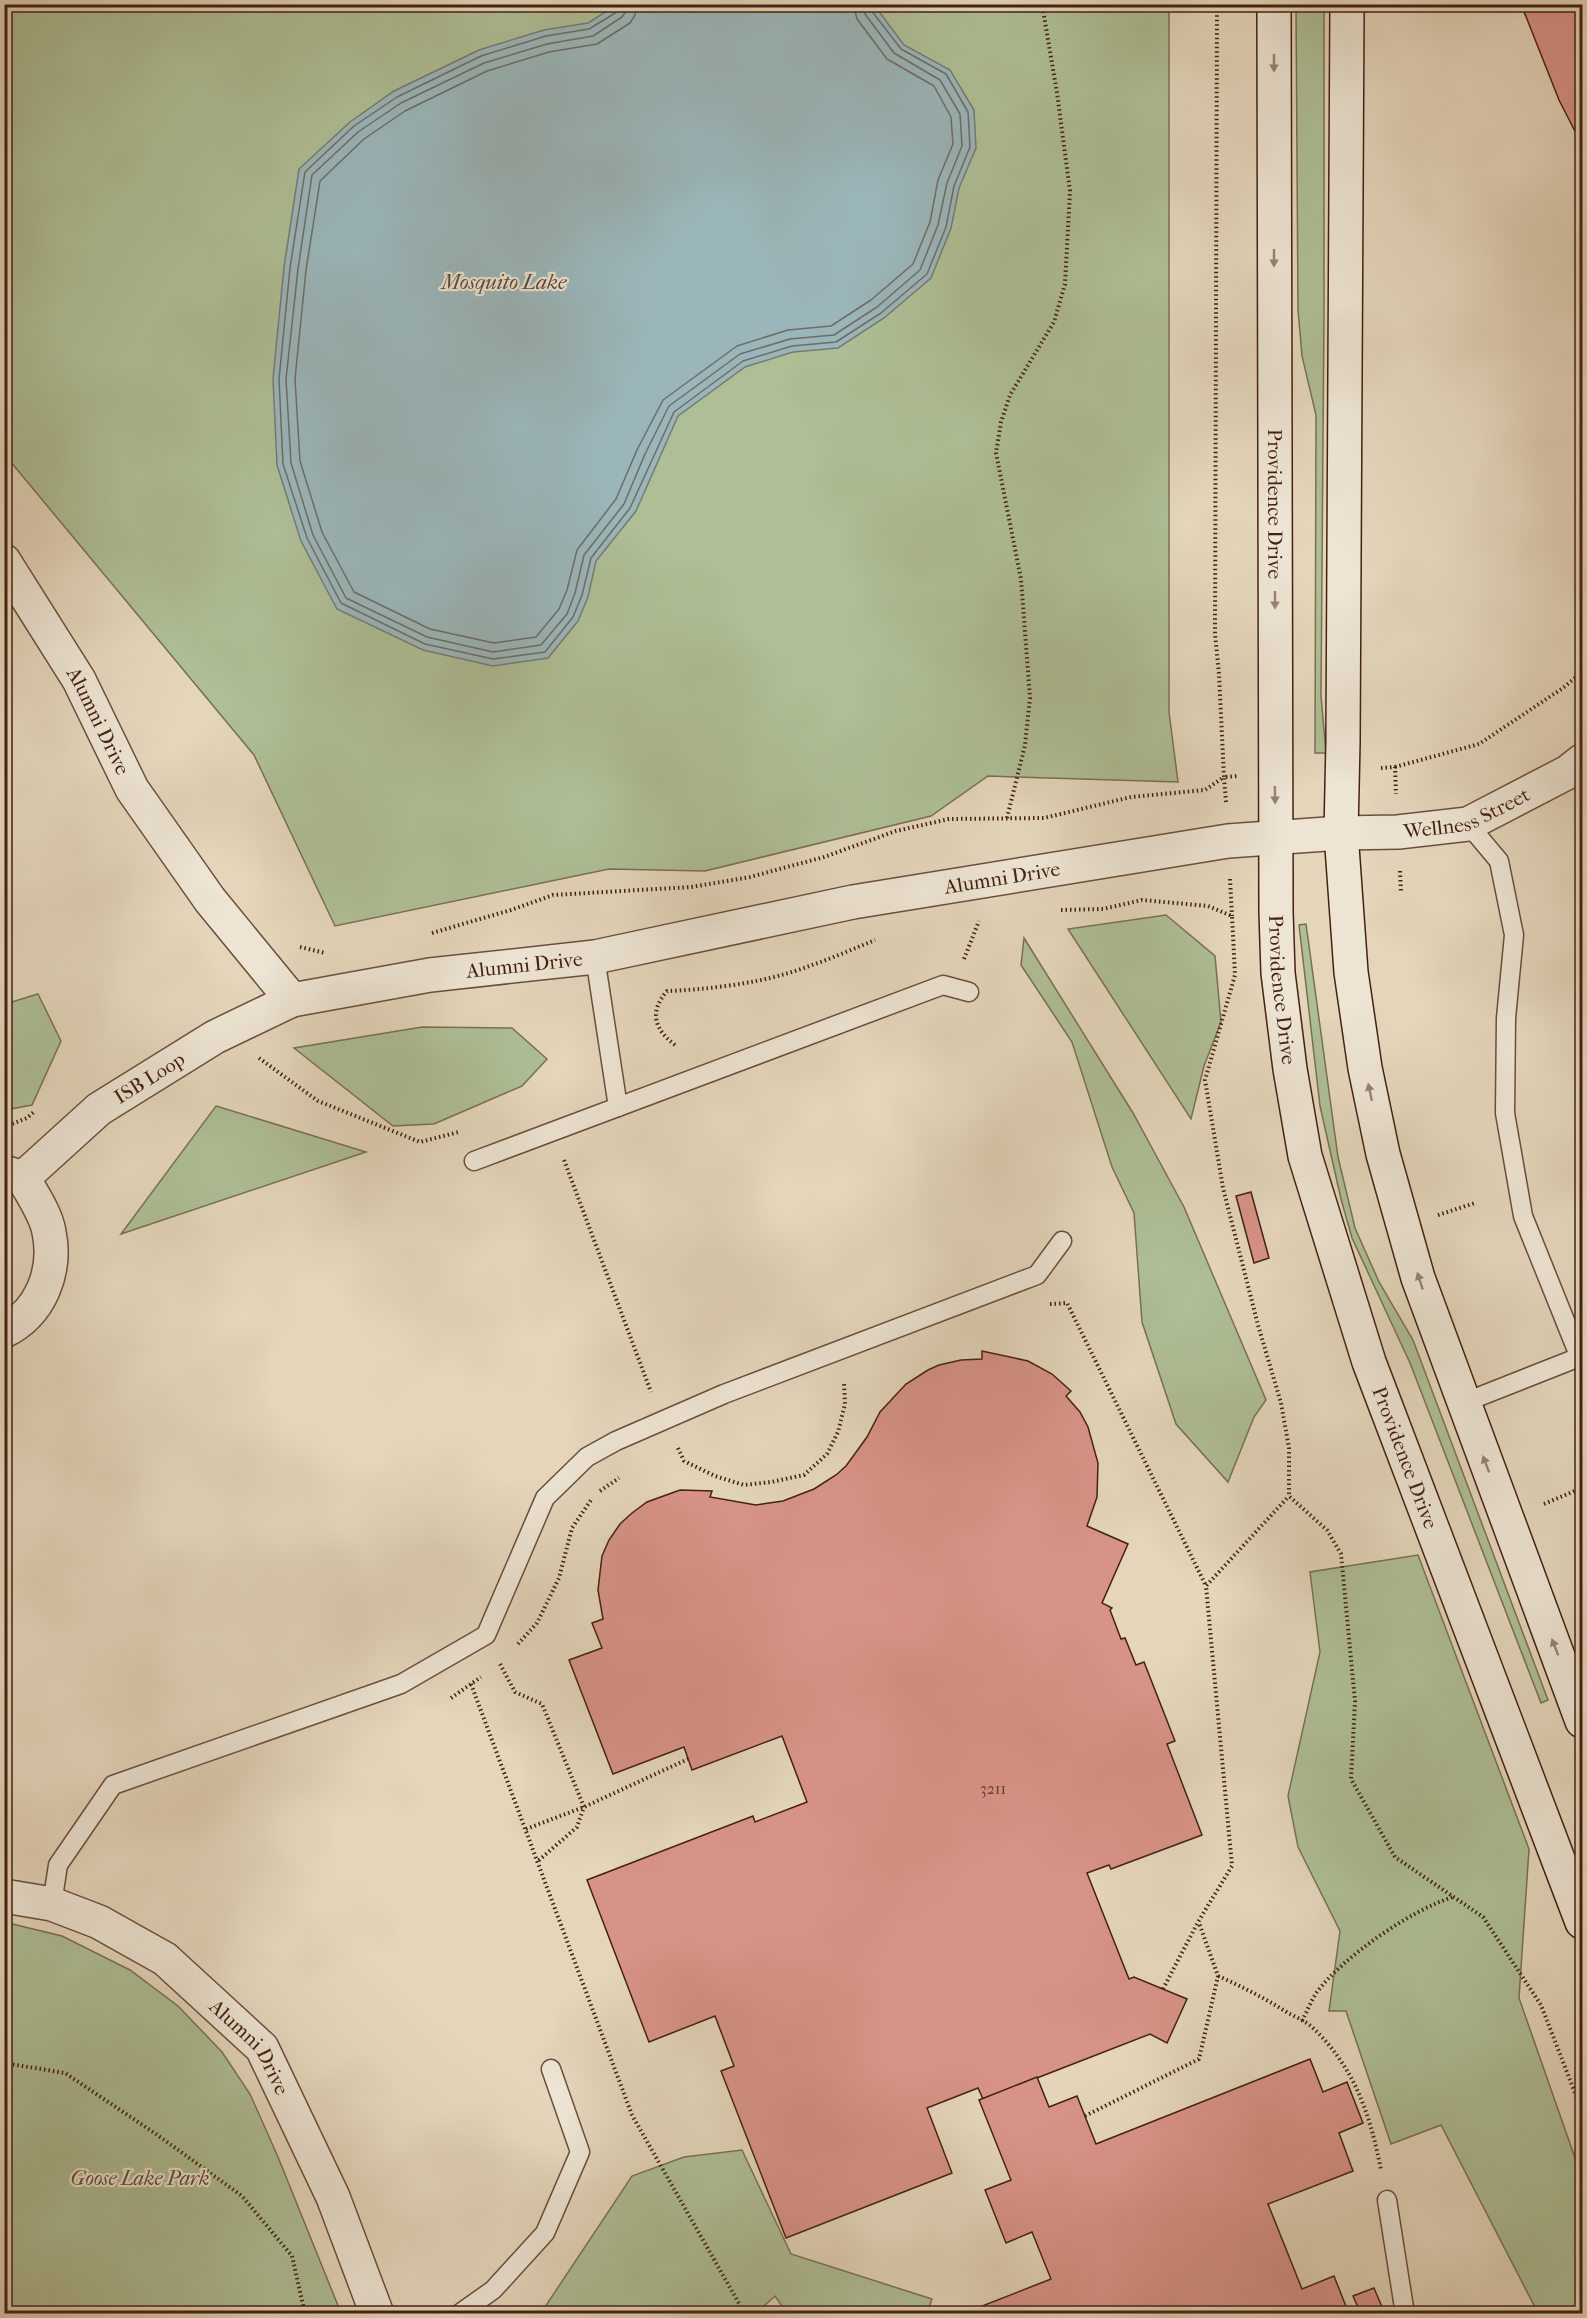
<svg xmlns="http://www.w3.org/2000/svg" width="1587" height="2318" font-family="'IM FELL French Canon',serif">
<rect width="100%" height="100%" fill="#e4d5bb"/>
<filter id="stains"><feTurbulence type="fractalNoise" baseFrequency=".00333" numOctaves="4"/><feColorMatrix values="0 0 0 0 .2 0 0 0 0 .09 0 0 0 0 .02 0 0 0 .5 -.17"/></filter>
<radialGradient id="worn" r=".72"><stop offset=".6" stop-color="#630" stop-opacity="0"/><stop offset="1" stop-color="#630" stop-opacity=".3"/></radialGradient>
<g fill="#aebe95" stroke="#797053" stroke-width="1.5">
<path d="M 4,5 L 1169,5 L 1169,712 L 1178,782 L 988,776 L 931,816 L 705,871 L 609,869 L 335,926 L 254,755 L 5,455 Z"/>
<path d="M 1296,5 L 1324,5 L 1324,312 L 1321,696 L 1326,753 L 1315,753 L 1316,415 L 1302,356 L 1298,310 Z"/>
<path d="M 1166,915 L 1215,956 L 1221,1022 L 1204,1066 L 1191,1119 L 1068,929 Z"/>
<path d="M 1306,924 L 1338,1157 L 1355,1228 L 1379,1282 L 1413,1340 L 1548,1700 L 1541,1703 L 1410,1363 L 1352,1238 L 1341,1199 L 1320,1106 L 1299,925 Z"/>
<path d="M 1024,938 L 1133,1113 L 1184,1207 L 1266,1400 L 1254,1417 L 1228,1482 L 1176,1424 L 1142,1322 L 1134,1213 L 1112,1167 L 1072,1042 L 1021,965 Z"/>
<path d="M 38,994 L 61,1041 L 32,1105 L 5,1110 L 5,1004 Z"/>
<path d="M 422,1027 L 512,1028 L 547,1059 L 522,1086 L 434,1124 L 393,1126 L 294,1048 Z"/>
<path d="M 216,1106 L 366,1152 L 121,1234 Z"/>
<path d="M 1418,1555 L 1529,1849 L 1519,1998 L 1582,2178 L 1582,2313 L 1538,2313 L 1441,2125 L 1391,2144 L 1346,2011 L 1329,2011 L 1340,1931 L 1298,1847 L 1288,1796 L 1320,1652 L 1310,1572 Z"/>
<path d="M 4,1922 L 62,1936 L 130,1970 L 178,2006 L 222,2052 L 250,2094 L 278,2157 L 341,2313 L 5,2313 Z"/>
<path d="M 742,2150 L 791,2254 L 932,2299 L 927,2313 L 787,2313 L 775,2296 L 756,2313 L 541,2313 L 632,2176 L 684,2157 Z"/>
</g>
<path fill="#9ab6ba" stroke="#787a76" stroke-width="1.5" d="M 618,4 L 874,5 L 904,45 L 950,70 L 974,110 L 976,148 L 959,188 L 951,228 L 931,278 L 884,318 L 838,348 L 793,352 L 745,367 L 678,416 L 636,511 L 596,561 L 588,597 L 578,621 L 548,658 L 493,666 L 423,650 L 337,609 L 301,541 L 277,465 L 273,379 L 284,267 L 299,169 L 350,122 L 394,91 L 479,50 L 544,30 L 588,23 Z"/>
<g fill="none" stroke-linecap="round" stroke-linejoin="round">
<g stroke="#6f6c66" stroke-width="1.5">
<path d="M 620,4 L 617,12 L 589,29 L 546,36 L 481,56 L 397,97 L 354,126 L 305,172 L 290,268 L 279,379 L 283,464 L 307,538 L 341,603 L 425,644 L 493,659 L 545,652 L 573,617 L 582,595 L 591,558 L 630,508 L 674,412 L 743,361 L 792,346 L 836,342 L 881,313 L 927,274 L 946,227 L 954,186 L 970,147 L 968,112 L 946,74 L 901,49 L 871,10 L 870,4"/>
<path d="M 627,4 L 626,11 L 622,17 L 593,36 L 547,44 L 484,63 L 401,103 L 358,132 L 312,175 L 298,269 L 286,379 L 291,463 L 313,535 L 346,598 L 427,637 L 493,652 L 541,645 L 567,614 L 575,593 L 584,555 L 624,504 L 645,454 L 669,406 L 740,354 L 790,339 L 834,335 L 877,307 L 920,270 L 938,225 L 947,183 L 962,146 L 960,114 L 940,80 L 894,53 L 865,14 L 862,4"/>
<path d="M 636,4 L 635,15 L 630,23 L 597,44 L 549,52 L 487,71 L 405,111 L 364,139 L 320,181 L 306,270 L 295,379 L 300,461 L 322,532 L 354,592 L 430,629 L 494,643 L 536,637 L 559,609 L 567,590 L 577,550 L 616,499 L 637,450 L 663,400 L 737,346 L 788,330 L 831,326 L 871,300 L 913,264 L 930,222 L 938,180 L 953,144 L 951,117 L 934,86 L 887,59 L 857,19 L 853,4"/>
</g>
</g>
<g fill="#d89387" stroke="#442111" stroke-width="1.5">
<path d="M 1521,4 L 1582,4 L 1582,145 L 1559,100 Z"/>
<path d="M 1582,192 L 1582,212 L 1576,197 Z"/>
<path d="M 4,950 L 11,953 L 10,966 L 4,976 Z"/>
<path d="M 1251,1192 L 1269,1258 L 1254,1263 L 1236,1196 Z"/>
<path d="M 982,1351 L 1028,1361 L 1052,1374 L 1071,1391 L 1066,1396 L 1080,1412 L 1088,1427 L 1098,1463 L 1097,1497 L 1087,1526 L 1128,1544 L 1102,1603 L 1112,1608 L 1110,1610 L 1121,1639 L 1125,1638 L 1136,1665 L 1144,1662 L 1175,1741 L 1167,1744 L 1202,1835 L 1111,1869 L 1109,1865 L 1087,1873 L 1129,1979 L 1134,1977 L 1187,1999 L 1167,2043 L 1150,2034 L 983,2099 L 978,2088 L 927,2108 L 952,2173 L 786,2238 L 721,2071 L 734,2066 L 715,2016 L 649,2042 L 587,1880 L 753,1816 L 755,1822 L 807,1802 L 782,1736 L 692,1770 L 684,1747 L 613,1774 L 569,1660 L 602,1648 L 592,1623 L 603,1619 L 598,1590 L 602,1556 L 609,1540 L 620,1524 L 632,1513 L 647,1502 L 680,1490 L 712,1491 L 710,1497 L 756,1505 L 783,1501 L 814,1489 L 836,1475 L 846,1466 L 867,1437 L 880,1412 L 906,1384 L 928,1370 L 939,1365 L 961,1360 L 982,1359 Z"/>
<path d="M 1310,2059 L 1323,2092 L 1347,2082 L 1363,2123 L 1339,2133 L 1353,2171 L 1268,2204 L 1302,2289 L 1334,2276 L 1349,2314 L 973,2314 L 972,2310 L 1051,2279 L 1032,2232 L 1006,2243 L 985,2190 L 1011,2180 L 979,2100 L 1037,2077 L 1049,2107 L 1077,2096 L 1096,2144 Z"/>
<path d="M 1374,2288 L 1382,2307 L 1376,2309 L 1378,2314 L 1352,2314 L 1359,2310 L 1353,2296 Z"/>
</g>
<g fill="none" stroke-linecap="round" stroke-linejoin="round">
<g stroke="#6c4e3c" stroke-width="21">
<g id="service">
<path d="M 1468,824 L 1499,861 L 1514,935 L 1506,1018 L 1505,1113 L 1523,1216 L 1582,1363"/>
<path d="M 595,957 L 618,1107"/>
<path d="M 474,1161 L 943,985 L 969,992"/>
<path d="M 1463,1403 L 1582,1356"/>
<path d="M 52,1904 L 58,1865 L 113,1785 L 401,1684 L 486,1635 L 545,1498 L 587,1457 L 616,1441 L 724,1394 L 1037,1275 L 1062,1241"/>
<path d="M 1387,2200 L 1405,2314"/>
<path d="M 459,2314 L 493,2290 L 545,2233 L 580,2152 L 551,2069"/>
</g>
</g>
<g stroke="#6c4e3c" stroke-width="36">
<g id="minor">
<path id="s1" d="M 4,561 L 79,680 L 132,789 L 210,900 L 292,1000 L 430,975 L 595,957 L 853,902 L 1228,841 L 1341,833 L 1398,832 L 1468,824 L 1568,772 L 1582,761"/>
<path d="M 4,1172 L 23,1178 C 32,1194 46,1214 49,1232 C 57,1271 41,1313 4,1331"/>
<path id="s2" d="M 23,1178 L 99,1109 L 215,1037 L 292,1000"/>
<path id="s3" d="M 4,1896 L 52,1904 L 99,1922 L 165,1959 L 262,2048 L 333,2197 L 377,2314"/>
</g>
</g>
<g stroke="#442111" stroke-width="36">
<g id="secondary">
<path id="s4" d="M 1274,4 L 1276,912 L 1278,973 L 1290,1069 L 1305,1156 L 1369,1362 L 1582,1922"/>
<path d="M 1347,4 L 1343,742 L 1341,833 L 1351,972 L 1365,1068 L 1383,1154 L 1418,1278 L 1582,1721"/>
</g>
</g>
<g stroke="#442111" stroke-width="4" stroke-dasharray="1.5 3" stroke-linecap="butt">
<path d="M 1395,767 L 1479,744 L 1563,688 L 1582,672"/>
<path d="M 1381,768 L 1395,767 L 1396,794"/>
<path d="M 1226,802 L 1224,777 L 1239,776"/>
<path d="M 1007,818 L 1025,745 L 1030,698 L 1021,579 L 996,453 L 1001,422 L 1010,395 L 1054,322 L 1065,284 L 1070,191 L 1057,93 L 1042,4"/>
<path d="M 1400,871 L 1401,892"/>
<path d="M 1230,879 L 1232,916"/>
<path d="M 1061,910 L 1103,909 L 1142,900 L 1208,906 L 1232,916 L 1235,975 L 1205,1080 L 1223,1188 L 1258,1325 L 1281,1403 L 1289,1448 L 1289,1496 L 1327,1530 L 1341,1554 L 1355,1701 L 1351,1779 L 1395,1857 L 1483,1917 L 1541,2005 L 1582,2111"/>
<path d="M 432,933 L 511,910 L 553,895 L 691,887 L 750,877 L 824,857 L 896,831 L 949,819 L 1044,818 L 1131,797 L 1205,790 L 1224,777 L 1219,674 L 1215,634 L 1217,4"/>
<path d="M 300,947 L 325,953"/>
<path d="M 964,959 L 979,921"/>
<path d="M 675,1045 C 654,1029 649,1012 667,991 C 702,990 752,984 785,974 C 816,965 846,952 875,940"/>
<path d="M 259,1058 L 318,1101 L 420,1142 L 459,1132"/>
<path d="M 4,1127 L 27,1118 L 35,1111"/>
<path d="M 564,1160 L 651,1392"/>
<path d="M 1438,1215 L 1475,1203"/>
<path d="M 1050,1304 L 1067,1303 L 1206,1586 L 1289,1496"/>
<path d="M 678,1448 L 684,1461 L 715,1476 L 744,1485 L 771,1482 L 804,1475 L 827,1454 L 838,1432 L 845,1404 L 844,1382"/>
<path d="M 600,1491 L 619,1478"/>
<path d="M 1544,1504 L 1582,1488"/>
<path d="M 518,1644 L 537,1623 L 559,1578 L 572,1528 L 591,1500"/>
<path d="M 500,1664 L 515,1692 L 542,1704 L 584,1807 L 577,1827 L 538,1861"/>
<path d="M 471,1684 L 632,2115 L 745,2314"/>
<path d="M 451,1698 L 481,1677"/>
<path d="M 526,1829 L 584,1807 L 688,1759"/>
<path d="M 1218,1976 C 1243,1987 1266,1999 1288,2013 C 1296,2017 1305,2021 1312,2027 C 1355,2068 1370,2114 1381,2170"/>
<path d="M 1163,1989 L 1198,1922 L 1232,1866 L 1206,1586"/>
<path d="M 1302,2021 C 1307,2011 1311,2001 1317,1992 C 1343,1957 1411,1910 1453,1897"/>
<path d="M 4,2063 L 65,2073 L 156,2134 L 242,2196 L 292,2256 L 305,2314"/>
<path d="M 1085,2116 L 1199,2059 L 1218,1976 L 1199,1923"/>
</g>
<use href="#service" stroke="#ede4d3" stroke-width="18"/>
<use href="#minor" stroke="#ede4d3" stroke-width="33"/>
<use href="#secondary" stroke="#ede4d3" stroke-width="33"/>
</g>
<defs><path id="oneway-solid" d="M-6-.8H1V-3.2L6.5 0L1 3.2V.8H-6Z" transform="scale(1.5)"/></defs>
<g fill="#988272">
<use href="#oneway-solid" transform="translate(1274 63) rotate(90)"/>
<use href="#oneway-solid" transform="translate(1274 258) rotate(90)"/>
<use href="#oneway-solid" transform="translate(1275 600) rotate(90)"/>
<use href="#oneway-solid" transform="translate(1275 795) rotate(89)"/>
<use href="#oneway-solid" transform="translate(1370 1092) rotate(-102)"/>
<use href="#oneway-solid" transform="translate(1420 1281) rotate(-108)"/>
<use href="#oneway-solid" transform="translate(1486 1464) rotate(-111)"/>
<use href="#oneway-solid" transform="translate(1555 1647) rotate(-111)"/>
</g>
<g text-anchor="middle" stroke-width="4.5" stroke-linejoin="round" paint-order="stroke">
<g font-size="16" fill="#693e2e">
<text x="993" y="1794">3211</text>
</g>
<g font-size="20" fill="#442111" stroke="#ede4d3">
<text dy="7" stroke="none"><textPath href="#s4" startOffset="500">Providence Drive</textPath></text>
<text dy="7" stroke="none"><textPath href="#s1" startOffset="186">Alumni Drive</textPath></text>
<text dy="7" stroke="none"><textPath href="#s1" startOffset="1719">Wellness Street</textPath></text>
<text dy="7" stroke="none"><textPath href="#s1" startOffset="1248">Alumni Drive</textPath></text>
<text dy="7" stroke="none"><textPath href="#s1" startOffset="762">Alumni Drive</textPath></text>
<text dy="7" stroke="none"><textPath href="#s4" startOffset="986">Providence Drive</textPath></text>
<text dy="7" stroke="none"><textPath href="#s2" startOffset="162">ISB Loop</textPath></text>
<text dy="7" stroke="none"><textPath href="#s4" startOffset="1472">Providence Drive</textPath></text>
<text dy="7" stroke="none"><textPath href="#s3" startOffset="298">Alumni Drive</textPath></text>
</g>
<g font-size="20" font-style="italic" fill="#5e4832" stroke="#ede4d3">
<text x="140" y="2185">Goose Lake Park</text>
</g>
<g font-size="21" font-style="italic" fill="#5a463b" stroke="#ede4d3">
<text x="504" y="289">Mosquito Lake</text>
</g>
</g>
<rect width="1587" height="2318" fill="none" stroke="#e4d5bb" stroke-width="24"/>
<rect x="6" y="6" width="1575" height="2306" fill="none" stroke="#442111" stroke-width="3"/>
<rect x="12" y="12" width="1563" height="2294" fill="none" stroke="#442111" stroke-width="1.5"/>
<rect width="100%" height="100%" filter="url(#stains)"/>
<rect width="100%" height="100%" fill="url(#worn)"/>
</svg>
